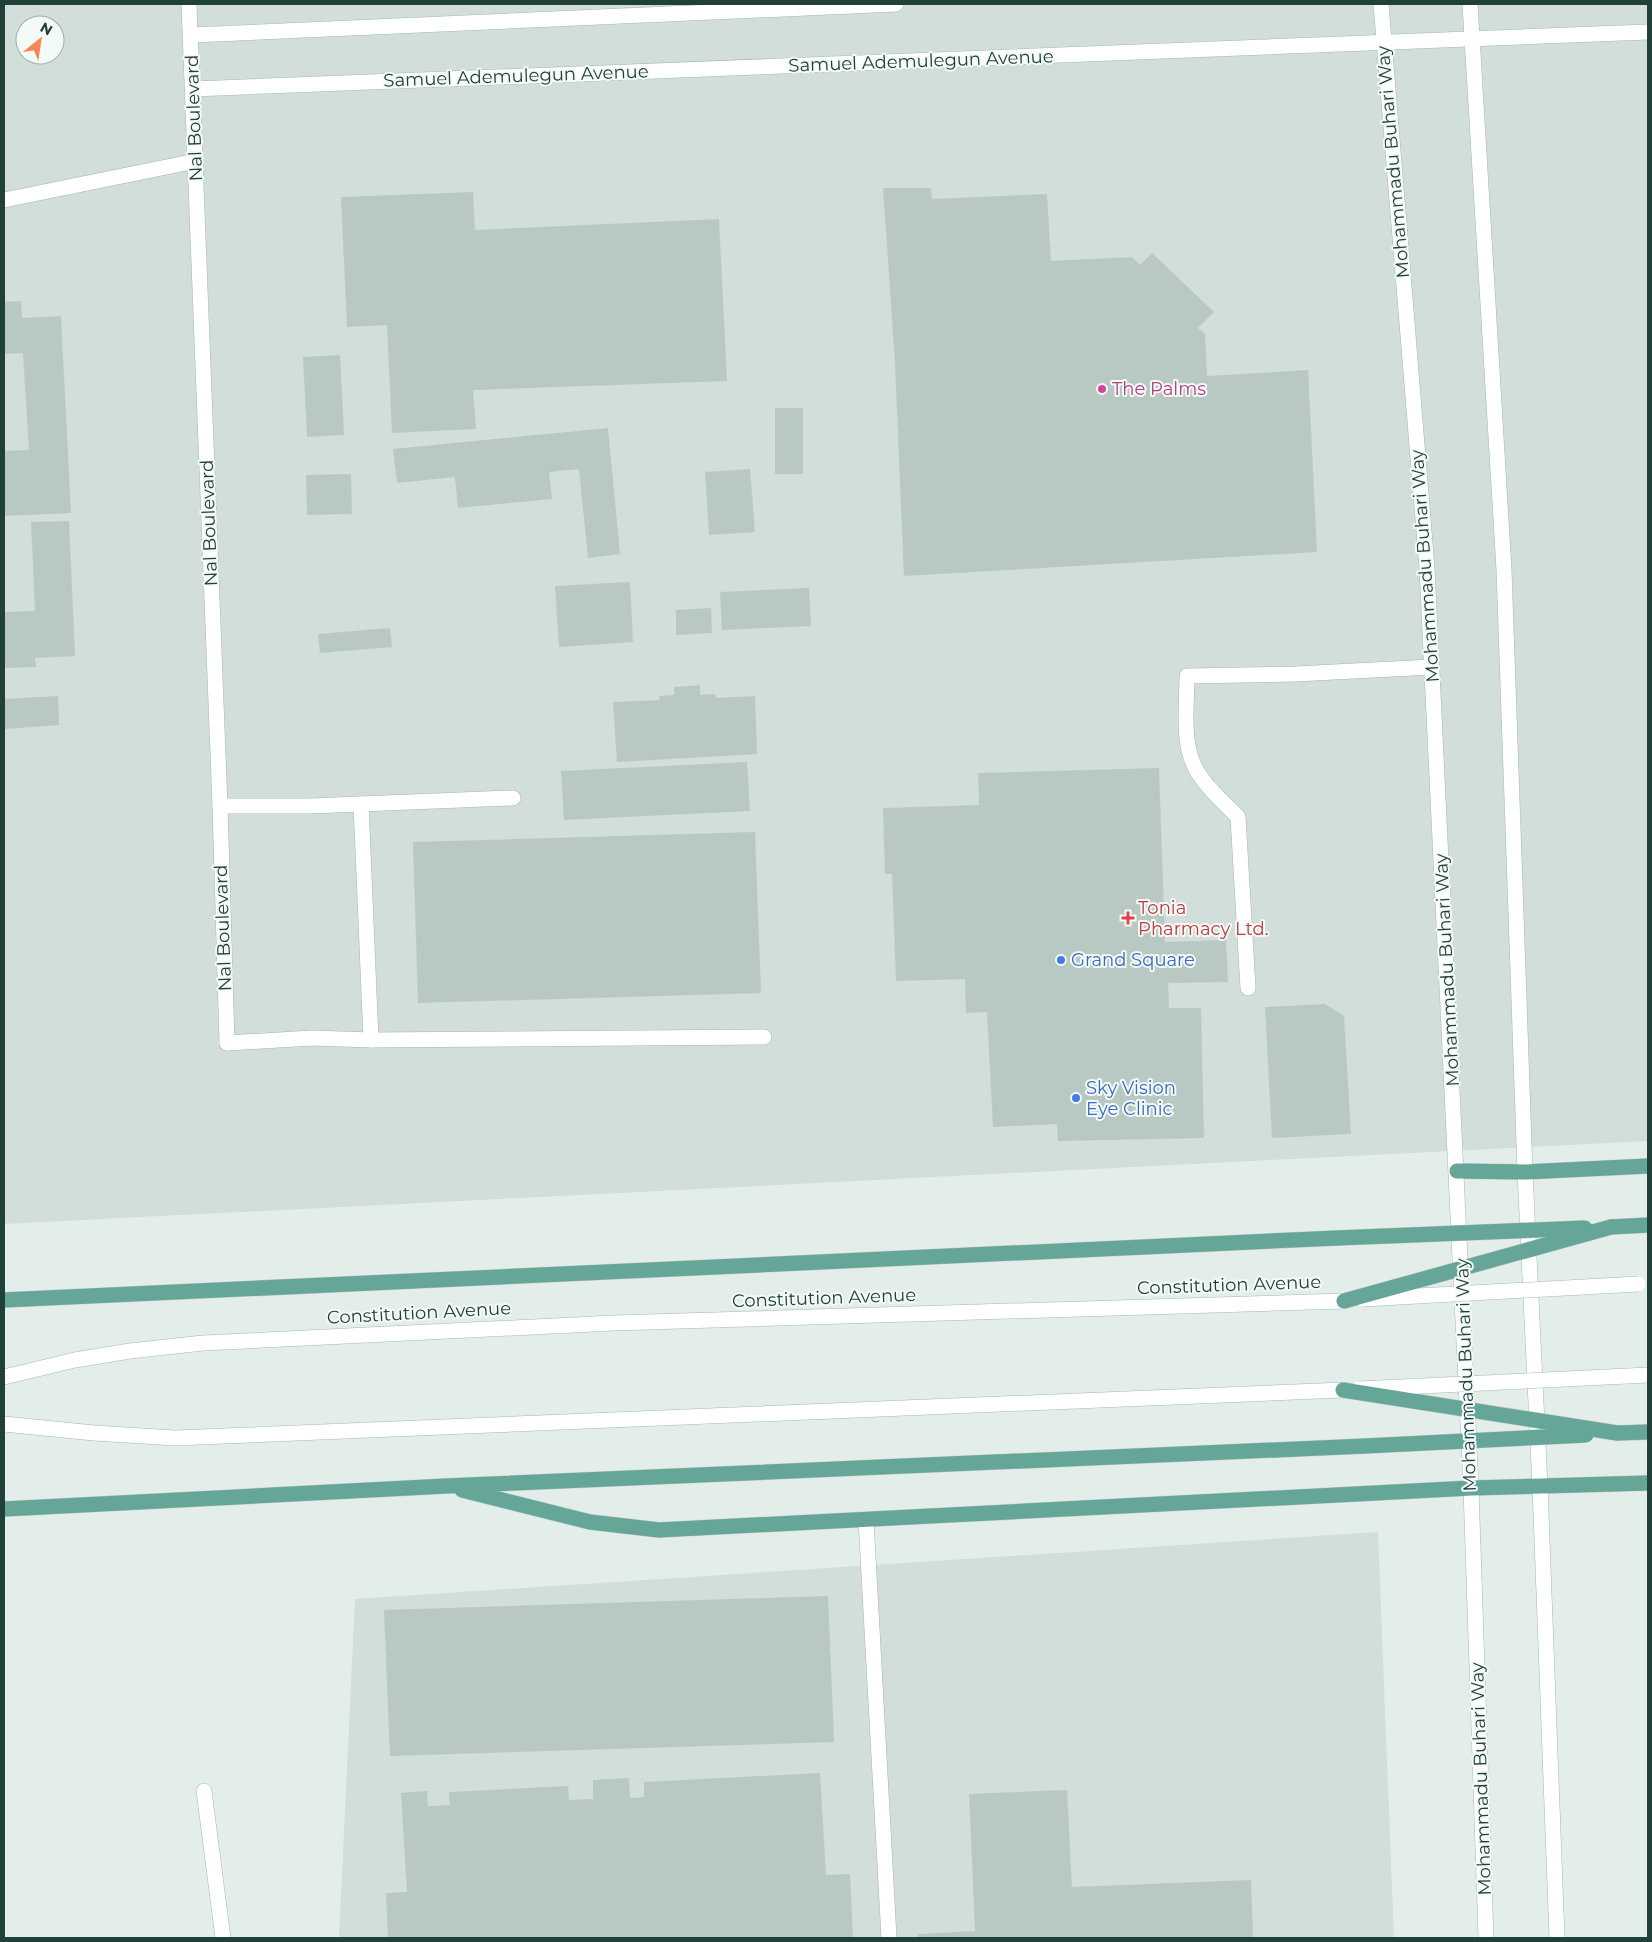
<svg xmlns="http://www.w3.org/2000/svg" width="1652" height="1942" font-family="Montserrat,sans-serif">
<rect width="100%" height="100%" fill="#e3eeea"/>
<g fill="#d1ded9" fill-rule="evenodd">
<path d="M 4,4 L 1648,4 L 1648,1141 L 4,1224 ZM 25,25 L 55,25 L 55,55 L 25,55 Z"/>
<path d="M 1378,1532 L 1394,1938 L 339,1938 L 355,1599 Z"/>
</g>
<g fill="#b8c9c3">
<path d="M 883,188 L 931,188 L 932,199 L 1047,194 L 1051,261 L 1132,257 L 1140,265 L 1152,253 L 1214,312 L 1198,328 L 1205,334 L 1207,376 L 1308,370 L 1317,552 L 904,576 L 895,363 Z"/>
<path d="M 473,192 L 475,230 L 719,219 L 727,381 L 473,390 L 476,429 L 392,433 L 387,325 L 347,327 L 341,197 Z"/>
<path d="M 21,301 L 22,318 L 61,316 L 71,513 L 4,516 L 4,451 L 29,450 L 23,353 L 4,354 L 4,302 Z"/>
<path d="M 340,355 L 344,435 L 307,437 L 303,357 Z"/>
<rect x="775" y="408" width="28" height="66"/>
<path d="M 608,428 L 620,554 L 588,558 L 579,469 L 549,472 L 552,499 L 458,508 L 455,477 L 397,483 L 393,449 Z"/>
<path d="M 750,469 L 755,532 L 709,535 L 705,472 Z"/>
<path d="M 351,474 L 352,514 L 307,515 L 306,475 Z"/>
<path d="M 69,521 L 75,656 L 35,658 L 36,667 L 4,668 L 4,612 L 35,611 L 31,522 Z"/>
<path d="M 630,582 L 633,642 L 559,647 L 555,586 Z"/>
<path d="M 809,588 L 811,626 L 722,630 L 720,592 Z"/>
<path d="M 711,608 L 712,633 L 676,635 L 676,610 Z"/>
<path d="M 390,628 L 392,647 L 320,653 L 318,634 Z"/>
<path d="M 700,685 L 700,695 L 715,694 L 716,698 L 755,696 L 757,754 L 617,762 L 613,702 L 660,700 L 659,696 L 674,695 L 674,687 Z"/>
<path d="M 58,696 L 59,725 L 4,729 L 4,699 Z"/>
<path d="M 747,762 L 750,811 L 564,820 L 561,771 Z"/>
<path d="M 1159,768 L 1165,942 L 1226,940 L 1228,982 L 1168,983 L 1169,1008 L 1201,1008 L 1204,1138 L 1058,1141 L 1057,1124 L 993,1127 L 987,1012 L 966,1013 L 965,979 L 896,981 L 892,874 L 885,874 L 883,808 L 979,805 L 978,773 Z"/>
<path d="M 755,832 L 761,993 L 418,1003 L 413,842 Z"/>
<path d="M 1325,1004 L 1344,1016 L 1351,1134 L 1272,1138 L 1265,1007 Z"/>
<path d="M 828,1596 L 834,1742 L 390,1756 L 384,1610 Z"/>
<path d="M 820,1773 L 826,1875 L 850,1874 L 853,1938 L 388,1938 L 386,1893 L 407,1892 L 401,1793 L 427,1791 L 428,1806 L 450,1805 L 449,1792 L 568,1786 L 569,1800 L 593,1799 L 593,1780 L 629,1778 L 630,1798 L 644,1797 L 644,1782 Z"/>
<path d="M 1067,1790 L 1072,1887 L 1251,1880 L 1253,1938 L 918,1938 L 918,1934 L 975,1931 L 969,1794 Z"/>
</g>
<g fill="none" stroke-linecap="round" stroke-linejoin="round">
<g stroke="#a5b6b2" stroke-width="16">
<g id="lane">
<path d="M 4,200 L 196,161"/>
<path d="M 361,804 L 371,1040"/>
<path d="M 220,806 L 310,806 L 513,798"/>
<path d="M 1248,988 L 1238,817 C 1224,803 1207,788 1197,771 C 1181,744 1187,707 1187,676 L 1295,674 L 1432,667"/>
<path d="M 227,1043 L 312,1038 L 371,1040 L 764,1037"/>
<path d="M 866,1520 L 889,1938"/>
<path d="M 204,1791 L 223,1938"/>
</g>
</g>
<g stroke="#a5b6b2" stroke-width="16">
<path id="street" d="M 189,4 L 220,806 L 227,1043"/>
</g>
<g stroke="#a1bab2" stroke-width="16">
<g id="secondary">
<path d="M 1381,4 L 1427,568 L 1471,1488 L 1486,1938"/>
<path d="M 1470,4 L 1504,570 L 1525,1172 L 1540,1487 L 1557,1938"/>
<path d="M 191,35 L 896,4"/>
<path d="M 193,89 L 1648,32"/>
<path d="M 4,1377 L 75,1360 L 130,1351 L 203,1343 L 614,1323 L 1344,1301"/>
<path d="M 4,1424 L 94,1433 L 175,1438 L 1343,1390"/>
</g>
</g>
<g stroke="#c1cac8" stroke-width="16">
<g id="primary">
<path d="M 1457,1171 L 1525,1172 L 1648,1166"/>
<path d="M 1611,1227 L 1648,1225"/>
<path d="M 4,1300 L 1337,1238"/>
<path d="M 1617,1433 L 1648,1432"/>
<path d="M 462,1490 L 590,1522 L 659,1530 L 1471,1488 L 1648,1483"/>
<path d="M 4,1509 L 446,1486 L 1365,1446"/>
</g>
</g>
<use href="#lane" stroke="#fff" stroke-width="15"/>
<use href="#street" stroke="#fff" stroke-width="15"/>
<use href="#secondary" stroke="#fff" stroke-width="15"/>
<use href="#primary" stroke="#65a698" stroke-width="15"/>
<g stroke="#a1bab2" stroke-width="16" stroke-linecap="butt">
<g id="secondary-bridge">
<path d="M 1363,1299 L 1638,1284"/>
<path d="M 1359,1389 L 1648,1375"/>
</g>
</g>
<g stroke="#c1cac8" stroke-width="16" stroke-linecap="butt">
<g id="primary-bridge">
<path d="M 1337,1238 L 1585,1228"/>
<path d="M 1344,1301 L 1611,1227"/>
<path d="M 1343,1390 L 1617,1433"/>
<path d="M 1365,1446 L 1586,1435"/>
</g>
</g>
<use href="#secondary-bridge" stroke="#fff" stroke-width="15"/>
<use href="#primary-bridge" stroke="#65a698" stroke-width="15"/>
</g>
<circle fill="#d1479c" stroke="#f4faf7" stroke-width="2" cx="1102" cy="389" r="5"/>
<path fill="#e0444e" stroke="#f4faf7" stroke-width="2" d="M1125.5 910.5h5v5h5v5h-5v5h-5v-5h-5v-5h5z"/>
<g fill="#3f7fe0" stroke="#f4faf7" stroke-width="2">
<circle cx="1061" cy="960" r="5"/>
<circle cx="1076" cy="1098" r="5"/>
</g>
<g text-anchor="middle" stroke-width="4" stroke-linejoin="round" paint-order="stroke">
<g font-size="18" fill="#21403a" stroke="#f4faf7">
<text transform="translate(921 61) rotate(-2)" y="6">Samuel Ademulegun Avenue</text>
<text transform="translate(516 76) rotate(-2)" y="6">Samuel Ademulegun Avenue</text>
<text transform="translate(194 118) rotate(-92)" y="6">Nal Boulevard</text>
<text transform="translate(1393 162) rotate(-95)" y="6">Mohammadu Buhari Way</text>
<text transform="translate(209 523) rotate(-92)" y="6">Nal Boulevard</text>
<text transform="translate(1425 566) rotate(-94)" y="6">Mohammadu Buhari Way</text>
<text transform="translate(223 928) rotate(-92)" y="6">Nal Boulevard</text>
<text transform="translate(1447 970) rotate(-93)" y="6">Mohammadu Buhari Way</text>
<text transform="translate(1229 1285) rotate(-2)" y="6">Constitution Avenue</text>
<text transform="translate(824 1298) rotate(-2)" y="6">Constitution Avenue</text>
<text transform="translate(419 1313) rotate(-3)" y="6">Constitution Avenue</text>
<text transform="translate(1466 1375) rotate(-92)" y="6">Mohammadu Buhari Way</text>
<text transform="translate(1481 1779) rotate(-92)" y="6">Mohammadu Buhari Way</text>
</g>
<g font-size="18" fill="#b23c85" stroke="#f4faf7" text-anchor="start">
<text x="1112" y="395">The Palms</text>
</g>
<g font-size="18" fill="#be3a42" stroke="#f4faf7" text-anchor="start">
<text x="1138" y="914">Tonia<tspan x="1138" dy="21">Pharmacy Ltd.</tspan></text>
</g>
<g font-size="18" fill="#366cbe" stroke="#f4faf7" text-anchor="start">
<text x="1071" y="966">Grand Square</text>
<text x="1086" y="1094">Sky Vision<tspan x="1086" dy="21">Eye Clinic</tspan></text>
</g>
</g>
<rect width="1652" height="1942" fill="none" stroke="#21403a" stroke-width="10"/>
<g transform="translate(40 40) rotate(30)"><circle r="24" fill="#f4faf7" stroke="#a0b0ab"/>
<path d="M0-4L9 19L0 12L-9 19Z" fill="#f98656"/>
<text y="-8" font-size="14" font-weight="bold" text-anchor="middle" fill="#21403a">N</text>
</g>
</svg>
